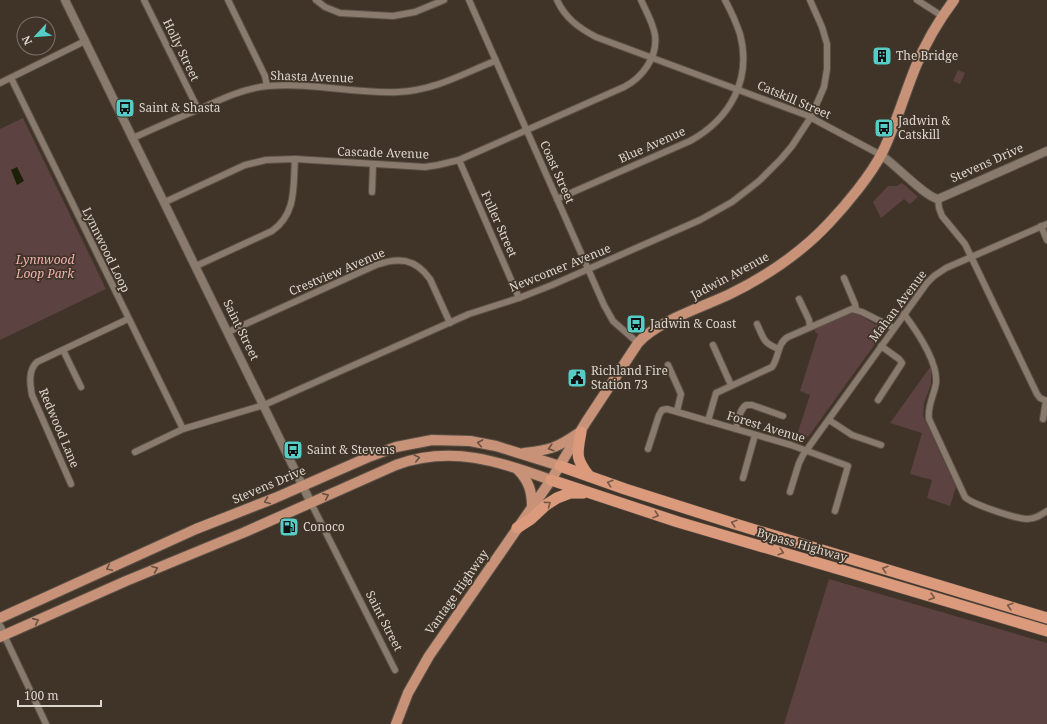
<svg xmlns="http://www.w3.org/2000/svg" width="1047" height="724" font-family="'Noto Serif',serif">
<rect width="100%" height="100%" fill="#403428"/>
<g fill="#5d4242">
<path d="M 958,70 L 965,73 L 960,84 L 953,81 Z"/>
<path d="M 23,118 L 106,289 L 0,340 L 0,129 Z"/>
<path d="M 902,183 L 918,197 L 910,204 L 904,199 L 881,218 L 873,202 L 888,186 L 897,186 Z"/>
<path d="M 854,312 L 885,330 L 808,437 L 798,432 L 810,395 L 800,391 L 818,334 L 815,332 L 815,329 Z"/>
<path d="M 931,366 L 931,384 L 924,403 L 923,416 L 956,487 L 950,506 L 927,498 L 932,480 L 910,474 L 922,433 L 890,423 Z"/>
<path d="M 829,579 L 1047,643 L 1047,724 L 784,724 Z"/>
</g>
<path fill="#1c2005" d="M 17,167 L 24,181 L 17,185 L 11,170 Z"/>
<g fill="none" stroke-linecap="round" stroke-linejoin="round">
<g stroke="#5a5045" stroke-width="8">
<g id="minor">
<path d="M 144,0 L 198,109"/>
<path d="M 228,0 L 265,76 L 267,86"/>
<path d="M 316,0 L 325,7 L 340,13 L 393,16 L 415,12 L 444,0"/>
<path d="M 469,0 L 604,305 L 613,321 L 638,343"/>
<path d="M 557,0 C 565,18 579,28 596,37 L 806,115 L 881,155"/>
<path d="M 917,0 L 942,16"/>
<path d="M 11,78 L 183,429"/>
<path d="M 0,83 L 85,41"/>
<path d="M 133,138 C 155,128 177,118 200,109 C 221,99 245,88 268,86 C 312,82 355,94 398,92 C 436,90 462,74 495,61"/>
<path d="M 459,160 L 519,298"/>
<path d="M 372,192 L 373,164"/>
<path d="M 557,199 L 690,141 C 730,119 752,80 740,34 C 736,22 731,11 725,0"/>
<path d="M 938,199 L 939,208 L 942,216 L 965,244 L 1037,394 L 1040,398 L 1047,401"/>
<path d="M 165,202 L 245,165 L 266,160 L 295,159 L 425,167 L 438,165 L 459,160 L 624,87 C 642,78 658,57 655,35 C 653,23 646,11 641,0"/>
<path d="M 1041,226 L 1047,240"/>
<path d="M 196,266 L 272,231 C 297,213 293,187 295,159"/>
<path d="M 844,278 L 855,304 L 856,310"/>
<path d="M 799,299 L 809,320 L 810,327"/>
<path d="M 904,314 C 916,330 938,362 936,383 C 934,396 927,406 929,419 L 965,497 C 971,504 1017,519 1027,519 C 1035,519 1041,515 1047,511"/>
<path d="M 757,324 C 764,339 763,343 779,349"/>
<path d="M 228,332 L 376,265 C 398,257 415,258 430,279 L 450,323"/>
<path d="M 713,345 L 731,385"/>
<path d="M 63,350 L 81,387"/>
<path d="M 668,365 L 681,394 L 677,411"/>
<path d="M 878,400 L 902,363 L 899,359 L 881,346"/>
<path d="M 1043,419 L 1046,401"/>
<path d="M 829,420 L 852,435 L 881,445"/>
<path d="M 708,421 L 716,393 L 772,367 C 779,358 777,343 788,337 L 852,309 L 862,312 L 894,328"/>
<path d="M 736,429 C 738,421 739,410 746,405 L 752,405 L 783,416"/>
<path d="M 648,449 L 659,415 L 662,410 L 667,409 L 791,445 L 848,466 L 835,511"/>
<path d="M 135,452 L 183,429 L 264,405 L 469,314 L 519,298 L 552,285 L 700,220 L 732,202 L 759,181 L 781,159 L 792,146 L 811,117 L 824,87 L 827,69 L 827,44 L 822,27 L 810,0"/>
<path d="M 743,478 L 755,435"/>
<path d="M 71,484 L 32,395 C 30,384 28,370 37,362 L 128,319"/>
<path d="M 790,492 L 799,463 L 803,455 L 927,283 L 934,276 L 946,268 L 1047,224"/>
<path d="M 311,503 L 395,670"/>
<path d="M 4,635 L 46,724"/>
</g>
</g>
<g stroke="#5a5045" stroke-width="10">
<g id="tertiary">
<path d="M 65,0 L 311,503"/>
<path d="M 881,155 C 895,164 925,197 938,199 L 1047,151"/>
<path d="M 0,627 L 4,635"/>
</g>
</g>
<g stroke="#5a5045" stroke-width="12">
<g id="primary">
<path d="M 524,453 C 549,450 557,448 577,434"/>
<path d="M 518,470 C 529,481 532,492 532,507"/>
<path d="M 0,618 L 196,529 L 275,498 L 371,456 L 396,447 L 432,440 L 470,441 L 496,446 L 560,466"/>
<path d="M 0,637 L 126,581 L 245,532 L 396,465 C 451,445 499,461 551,480"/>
<path d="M 396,724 L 408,693 L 429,656 L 551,480 L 586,422 L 638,343 C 656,322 702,307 728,295 C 765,277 801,253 829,223 C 846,205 871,175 882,153 C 896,125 904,95 916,66 C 926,42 939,20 954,0"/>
</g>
</g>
<g stroke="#5a5045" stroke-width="12">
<g id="trunk">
<path d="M 581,432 C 577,454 575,458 589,476"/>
<path d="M 560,466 L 625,489 L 732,523 L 1047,618"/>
<path d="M 551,480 L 678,522 L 842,570 L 1047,631"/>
<path d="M 517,528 L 531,519 L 546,505 L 557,498 L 570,493 L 583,493"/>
</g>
</g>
<use href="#minor" stroke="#887b6d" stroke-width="6"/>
<use href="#tertiary" stroke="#887b6d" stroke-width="8"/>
<use href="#primary" stroke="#c79278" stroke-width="10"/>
<use href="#trunk" stroke="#dc9a7c" stroke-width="11"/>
</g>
<defs><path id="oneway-chevron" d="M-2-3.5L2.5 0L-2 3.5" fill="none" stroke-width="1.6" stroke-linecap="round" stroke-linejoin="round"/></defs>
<g stroke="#685040">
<use href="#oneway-chevron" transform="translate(480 443) rotate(-169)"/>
<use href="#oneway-chevron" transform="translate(551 448) rotate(163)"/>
<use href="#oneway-chevron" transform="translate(417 458) rotate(-13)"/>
<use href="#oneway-chevron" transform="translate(326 496) rotate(-24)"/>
<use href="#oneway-chevron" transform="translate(267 501) rotate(158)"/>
<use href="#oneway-chevron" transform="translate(109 568) rotate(155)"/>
<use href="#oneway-chevron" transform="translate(155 569) rotate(-22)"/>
<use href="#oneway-chevron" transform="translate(36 621) rotate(-24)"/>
</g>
<g stroke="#775845">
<use href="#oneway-chevron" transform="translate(610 483) rotate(-162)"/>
<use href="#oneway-chevron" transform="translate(548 504) rotate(-36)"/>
<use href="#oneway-chevron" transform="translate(656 515) rotate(19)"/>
<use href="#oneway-chevron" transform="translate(734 523) rotate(-163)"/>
<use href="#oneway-chevron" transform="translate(781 552) rotate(16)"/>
<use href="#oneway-chevron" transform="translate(885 569) rotate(-163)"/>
<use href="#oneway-chevron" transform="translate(932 597) rotate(17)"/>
<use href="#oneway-chevron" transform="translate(1010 606) rotate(-163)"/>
</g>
<defs>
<g id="building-square" transform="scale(1)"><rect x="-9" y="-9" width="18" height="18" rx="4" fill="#55cdc6" stroke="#403428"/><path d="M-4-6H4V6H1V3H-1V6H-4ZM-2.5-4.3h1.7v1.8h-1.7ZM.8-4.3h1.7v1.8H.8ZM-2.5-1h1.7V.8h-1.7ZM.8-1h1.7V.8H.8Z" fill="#111"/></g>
<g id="bus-square" transform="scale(1)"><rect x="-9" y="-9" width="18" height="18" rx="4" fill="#55cdc6" stroke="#403428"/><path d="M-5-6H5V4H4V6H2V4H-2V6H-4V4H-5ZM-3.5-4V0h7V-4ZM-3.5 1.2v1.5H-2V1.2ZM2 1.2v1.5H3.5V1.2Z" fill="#111"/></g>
<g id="civic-square" transform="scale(1)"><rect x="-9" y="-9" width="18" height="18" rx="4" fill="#55cdc6" stroke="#403428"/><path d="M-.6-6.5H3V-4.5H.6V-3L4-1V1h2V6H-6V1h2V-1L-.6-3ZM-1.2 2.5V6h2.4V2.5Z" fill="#111"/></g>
<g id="fuel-square" transform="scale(1)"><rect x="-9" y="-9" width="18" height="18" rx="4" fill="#55cdc6" stroke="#403428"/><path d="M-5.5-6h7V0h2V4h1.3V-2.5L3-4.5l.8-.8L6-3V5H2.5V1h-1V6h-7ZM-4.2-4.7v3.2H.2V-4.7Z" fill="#111"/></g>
</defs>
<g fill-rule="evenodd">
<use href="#building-square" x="882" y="56"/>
<use href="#bus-square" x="125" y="108"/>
<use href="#bus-square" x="884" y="128"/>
<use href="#bus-square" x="636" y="324"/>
<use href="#civic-square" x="577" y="378"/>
<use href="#bus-square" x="293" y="450"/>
<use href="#fuel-square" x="289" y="527"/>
</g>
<g text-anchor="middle" stroke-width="3.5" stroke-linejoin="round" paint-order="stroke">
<g font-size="12" fill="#ded7cf" stroke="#403428">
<text transform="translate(181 50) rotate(64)" y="4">Holly Street</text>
<text transform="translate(312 77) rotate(2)" y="4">Shasta Avenue</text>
<text transform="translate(794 100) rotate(23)" y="4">Catskill Street</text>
<text transform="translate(652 145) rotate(-24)" y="4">Blue Avenue</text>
<text transform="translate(383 153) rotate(2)" y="4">Cascade Avenue</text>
<text transform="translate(987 163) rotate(-24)" y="4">Stevens Drive</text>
<text transform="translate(557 172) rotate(66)" y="4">Coast Street</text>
<text transform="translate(499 224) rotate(66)" y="4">Fuller Street</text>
<text transform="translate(106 250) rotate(64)" y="4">Lynnwood Loop</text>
<text transform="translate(560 268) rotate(-22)" y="4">Newcomer Avenue</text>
<text transform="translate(337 272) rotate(-23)" y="4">Crestview Avenue</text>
<text transform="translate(730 276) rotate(-28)" y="4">Jadwin Avenue</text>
<text transform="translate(898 306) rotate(-53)" y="4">Mahan Avenue</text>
<text transform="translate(241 330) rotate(64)" y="4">Saint Street</text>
<text transform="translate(766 427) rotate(17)" y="4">Forest Avenue</text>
<text transform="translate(59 428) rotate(67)" y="4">Redwood Lane</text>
<text transform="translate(269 485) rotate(-23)" y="4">Stevens Drive</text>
<text transform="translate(802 545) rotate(16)" y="4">Bypass Highway</text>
<text transform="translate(457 592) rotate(-55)" y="4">Vantage Highway</text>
<text transform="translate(384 621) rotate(63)" y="4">Saint Street</text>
</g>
<g font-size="12" fill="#ded7cf" stroke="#403428" text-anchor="start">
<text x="896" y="60">The Bridge</text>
<text x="139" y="112">Saint &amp; Shasta</text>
<text x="898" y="125">Jadwin &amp;<tspan x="898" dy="14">Catskill</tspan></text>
<text x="650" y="328">Jadwin &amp; Coast</text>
<text x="591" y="375">Richland Fire<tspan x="591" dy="14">Station 73</tspan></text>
<text x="307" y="454">Saint &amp; Stevens</text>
<text x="303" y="531">Conoco</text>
</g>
<g font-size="12" font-style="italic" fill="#efafae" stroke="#403428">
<text x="45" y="264">Lynnwood<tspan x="45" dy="14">Loop Park</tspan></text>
</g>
</g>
<g transform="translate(36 36) rotate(244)"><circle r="19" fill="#403428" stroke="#7f756b"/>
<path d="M0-3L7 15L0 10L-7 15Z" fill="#55cdc6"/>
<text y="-6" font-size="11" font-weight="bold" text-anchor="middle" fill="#ded7cf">N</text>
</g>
<path d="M18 700v6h83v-6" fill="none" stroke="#ded7cf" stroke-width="2"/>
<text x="24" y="700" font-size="12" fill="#ded7cf" stroke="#403428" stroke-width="3" paint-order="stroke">100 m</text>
</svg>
